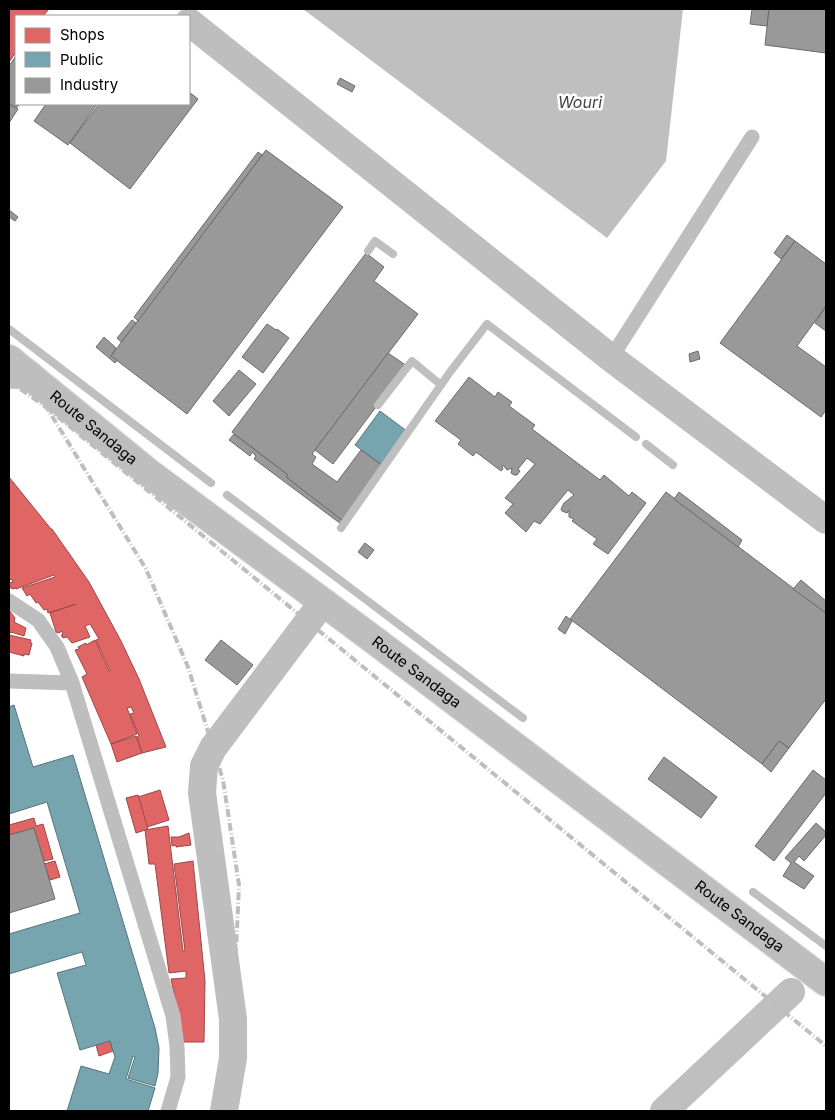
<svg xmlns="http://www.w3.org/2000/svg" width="835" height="1120" font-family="Inter,sans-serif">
<rect width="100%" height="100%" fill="#fff"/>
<path fill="#bfbfbf" d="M 303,9 L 683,9 L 666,161 L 607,238 Z"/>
<g fill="#e06666" stroke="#9d4747">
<path d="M 9,9 L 49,9 L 43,16 L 16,16 L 16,52 L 9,62 Z"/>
<path d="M 9,477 L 51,529 L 52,529 L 89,582 L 121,641 L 139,679 L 166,747 L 142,753 L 137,737 L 139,736 L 130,714 L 134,713 L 131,707 L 127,708 L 137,734 L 111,744 L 82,677 L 87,674 L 75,650 L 79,649 L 78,647 L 86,643 L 86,645 L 95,640 L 109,671 L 110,670 L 96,640 L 99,639 L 90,624 L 85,626 L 90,637 L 72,643 L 67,637 L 63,638 L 61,635 L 63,635 L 62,631 L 59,633 L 56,632 L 50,613 L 76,604 L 48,613 L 47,609 L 44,610 L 38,602 L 36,603 L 30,594 L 27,596 L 22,588 L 55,577 L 54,575 L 16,589 L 16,588 L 12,589 L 9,586 L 9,583 L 13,582 L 11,579 L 9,580 Z"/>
<path d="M 9,610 L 15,618 L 14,622 L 26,628 L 24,636 L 11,632 L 11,633 L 9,632 Z"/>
<path d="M 9,635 L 31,640 L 30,643 L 32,643 L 29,655 L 24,654 L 24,656 L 9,652 Z"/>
<path d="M 136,736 L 142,753 L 117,762 L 111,744 Z"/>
<path d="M 160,790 L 169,820 L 147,827 L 138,797 Z"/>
<path d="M 138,795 L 148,829 L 136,833 L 126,798 Z"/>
<path d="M 34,818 L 36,826 L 43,824 L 53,859 L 44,861 L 34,828 L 9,835 L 9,825 Z"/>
<path d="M 168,826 L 183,951 L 185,951 L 174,864 L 193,861 L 205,981 L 204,1042 L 180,1042 L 177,1007 L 171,979 L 186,978 L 186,971 L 169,973 L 155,864 L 149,864 L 145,830 Z"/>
<path d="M 189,833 L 191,845 L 176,847 L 176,845 L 172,846 L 171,837 L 179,837 Z"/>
<path d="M 55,861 L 60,877 L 50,880 L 44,864 Z"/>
<path d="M 110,1041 L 113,1051 L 99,1056 L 96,1045 Z"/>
</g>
<g fill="#76a5af" stroke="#53747a">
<path d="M 380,411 L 408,432 L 383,466 L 355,445 Z"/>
<path d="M 14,705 L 33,767 L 73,755 L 155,1028 L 159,1048 L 158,1073 L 155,1086 L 128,1078 L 135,1057 L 133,1056 L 126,1079 L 155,1088 L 148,1111 L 67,1111 L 81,1066 L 109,1074 L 115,1057 L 110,1041 L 80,1050 L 57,973 L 86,965 L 82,952 L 9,974 L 9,934 L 80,913 L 47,802 L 9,814 L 9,707 Z"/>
</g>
<g fill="#999" stroke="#6b6b6b">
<path d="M 752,9 L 769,9 L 767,26 L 750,24 Z"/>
<path d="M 769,9 L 826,9 L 826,53 L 765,45 Z"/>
<path d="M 16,56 L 16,104 L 20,104 L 16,108 L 9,103 L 9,66 Z"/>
<path d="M 340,78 L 355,86 L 352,92 L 337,84 Z"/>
<path d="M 189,92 L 198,99 L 130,189 L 70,143 L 99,104 L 189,104 Z"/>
<path d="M 9,104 L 18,109 L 9,123 Z"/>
<path d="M 46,104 L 97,104 L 68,145 L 34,121 Z"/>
<path d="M 266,150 L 343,207 L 187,414 L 111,356 Z"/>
<path d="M 258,152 L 262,155 L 138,321 L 134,317 Z"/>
<path d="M 9,210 L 18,217 L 15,221 L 9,217 Z"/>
<path d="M 787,235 L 795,241 L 781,259 L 774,253 Z"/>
<path d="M 795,241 L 826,264 L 826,306 L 797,346 L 826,367 L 826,410 L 821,417 L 720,343 Z"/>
<path d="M 366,253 L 384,267 L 374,281 L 418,314 L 312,454 L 316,457 L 312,464 L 337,482 L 361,450 L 383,466 L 373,479 L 375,480 L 343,521 L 286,477 L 288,475 L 232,432 Z"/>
<path d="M 826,306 L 826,331 L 815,323 Z"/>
<path d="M 132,320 L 136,323 L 121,342 L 117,338 Z"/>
<path d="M 267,324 L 276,330 L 277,329 L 289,338 L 263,373 L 242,357 Z"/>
<path d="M 104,337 L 116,348 L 111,356 L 117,360 L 115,363 L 96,347 Z"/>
<path d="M 698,351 L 700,359 L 690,362 L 689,354 Z"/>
<path d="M 388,353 L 407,366 L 333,464 L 315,450 Z"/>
<path d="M 239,370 L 256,384 L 229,416 L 213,401 Z"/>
<path d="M 469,377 L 495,397 L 498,392 L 512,402 L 509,406 L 535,425 L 532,429 L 600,480 L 604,475 L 629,496 L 632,492 L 646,503 L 608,554 L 593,544 L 597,539 L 572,521 L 574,519 L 569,517 L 569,510 L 567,513 L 562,511 L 561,509 L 564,503 L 574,495 L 568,490 L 540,524 L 534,521 L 526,532 L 505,513 L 513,504 L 505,498 L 535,464 L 527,458 L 518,469 L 520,471 L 517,475 L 514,475 L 511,473 L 512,468 L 507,470 L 503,465 L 502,467 L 503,469 L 501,471 L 476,452 L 473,456 L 458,444 L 461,440 L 435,421 Z"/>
<path d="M 234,434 L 288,475 L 286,477 L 343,521 L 341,524 L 254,459 L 256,456 L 252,452 L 250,456 L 229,440 Z"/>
<path d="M 666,492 L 826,613 L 826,699 L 789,748 L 779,741 L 762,764 L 570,619 Z"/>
<path d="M 679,492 L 742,540 L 738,547 L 674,499 Z"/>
<path d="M 365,543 L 374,550 L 367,559 L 358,552 Z"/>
<path d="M 801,580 L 826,601 L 826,613 L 793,589 Z"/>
<path d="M 566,616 L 572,621 L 565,634 L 558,629 Z"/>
<path d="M 221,640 L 253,665 L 237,685 L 205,660 Z"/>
<path d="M 779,741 L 789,748 L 771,772 L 762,764 Z"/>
<path d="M 664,757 L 717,797 L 701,818 L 648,779 Z"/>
<path d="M 813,770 L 826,780 L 826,793 L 774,861 L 755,846 Z"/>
<path d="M 816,823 L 826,832 L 826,835 L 804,861 L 799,856 L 794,862 L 814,876 L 804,889 L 783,876 L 791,863 L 785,858 Z"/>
<path d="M 34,828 L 55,899 L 9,913 L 9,835 Z"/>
</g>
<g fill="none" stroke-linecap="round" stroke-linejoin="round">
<g stroke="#bfbfbf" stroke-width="8">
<path d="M 368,251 L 375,241 L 393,254"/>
<path d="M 9,329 L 211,483"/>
<path d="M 378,405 L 412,361 L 441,385"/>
<path d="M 646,444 L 673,465"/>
<path d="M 227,495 L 523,718"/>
<path d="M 341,528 L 450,372 L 487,324 L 636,437"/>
<path d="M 753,892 L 826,946"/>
</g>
<path stroke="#bfbfbf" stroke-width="28" d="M 664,1111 L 791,992"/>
<g stroke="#dbdbdb" stroke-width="30">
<g id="primary">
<path id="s1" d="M 9,359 L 149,473 L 370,637 L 826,982"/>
</g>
</g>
<g stroke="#dbdbdb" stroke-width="30">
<path id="highway" d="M 9,374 L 29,375"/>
</g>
<g stroke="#bebebe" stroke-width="15">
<path d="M 611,358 L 752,137"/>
<path d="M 9,601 L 38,620 L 57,647 L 72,683 L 173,1016 L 177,1046 L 178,1077 L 168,1111"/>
<path d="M 9,681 L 72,683"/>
</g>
<g stroke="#bebebe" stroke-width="28">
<path d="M 189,22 L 611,358 L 826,520"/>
<path d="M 224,1111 L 233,1058 L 233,1019 L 202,793 L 204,766 L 213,748 L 323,602"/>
</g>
<use href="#primary" stroke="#bebebe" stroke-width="28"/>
<use href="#highway" stroke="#bebebe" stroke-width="28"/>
<g stroke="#bebebe" stroke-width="4" stroke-dasharray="8 2.5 1 2.5" stroke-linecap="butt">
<path d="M 9,381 L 47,408 L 146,569 L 188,667 L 223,780 L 239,885 L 233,1019 L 217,1111"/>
<path d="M 47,408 L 826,1046"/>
</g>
</g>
<g text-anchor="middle" stroke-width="5" stroke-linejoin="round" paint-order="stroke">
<g font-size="15" fill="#000" stroke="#fff">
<text dy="5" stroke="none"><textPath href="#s1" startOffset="109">Route Sandaga</textPath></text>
<text dy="5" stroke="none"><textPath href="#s1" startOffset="514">Route Sandaga</textPath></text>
<text dy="5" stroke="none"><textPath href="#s1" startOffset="919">Route Sandaga</textPath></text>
</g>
<g font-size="16" font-style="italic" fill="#444" stroke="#fff">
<text x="580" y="108">Wouri</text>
</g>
</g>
<rect width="835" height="1120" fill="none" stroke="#000000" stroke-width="20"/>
<rect x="15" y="15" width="175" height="90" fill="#ffffff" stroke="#999999"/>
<rect x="25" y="28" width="25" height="15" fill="#e06666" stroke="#999999"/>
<text x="60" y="40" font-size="15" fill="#000000">Shops</text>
<rect x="25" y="52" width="25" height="15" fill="#76a5af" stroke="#999999"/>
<text x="60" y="65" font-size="15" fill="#000000">Public</text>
<rect x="25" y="78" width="25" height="15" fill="#999999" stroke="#999999"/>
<text x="60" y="90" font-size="15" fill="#000000">Industry</text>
</svg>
